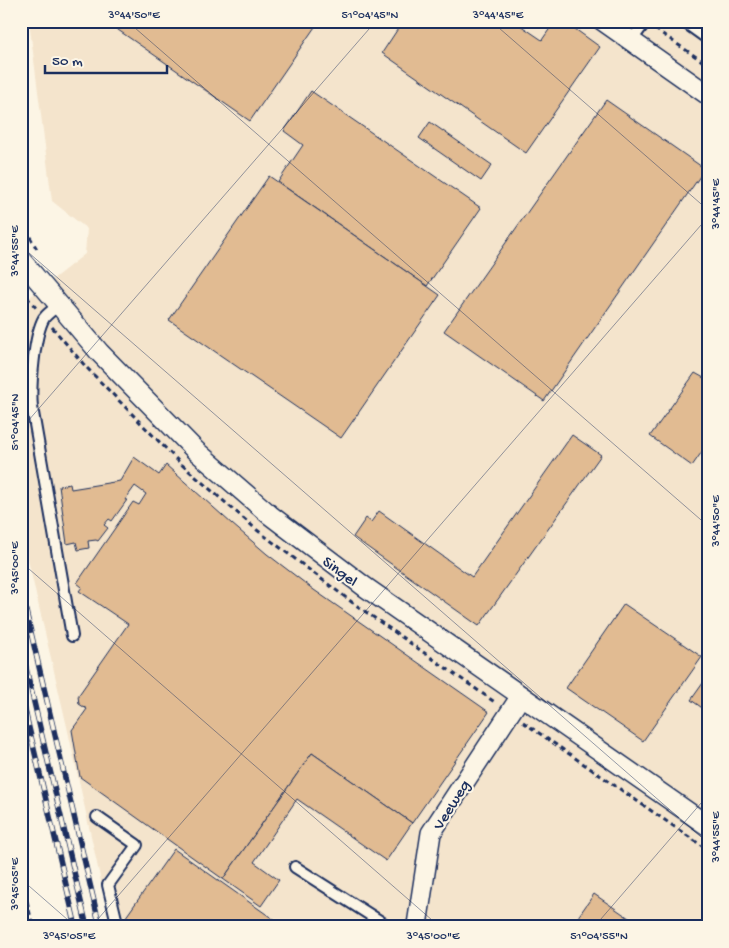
<svg xmlns="http://www.w3.org/2000/svg" width="729" height="948" font-family="'Gochi Hand',sans-serif">
<rect width="100%" height="100%" fill="#fcf5e5"/>
<filter id="ink" filterUnits="userSpaceOnUse"><feTurbulence type="fractalNoise" baseFrequency=".02" numOctaves="2"/><feDisplacementMap in="SourceGraphic" scale="10" xChannelSelector="R" yChannelSelector="G"/><feConvolveMatrix kernelMatrix="1 2 1 2 8 2 1 2 1" color-interpolation-filters="sRGB"/></filter>
<g filter="url(#ink)">
<path fill="#f4e4cc" d="M 29,21 L 708,21 L 708,927 L 111,927 L 68,731 L 21,530 L 21,304 L 85,254 L 87,229 L 52,201 Z"/>
<g fill="#e1bb92" stroke="#1b2f5e">
<path d="M 105,21 L 319,21 L 250,121 Z"/>
<path d="M 403,21 L 514,21 L 542,40 L 555,21 L 564,21 L 600,47 L 526,153 L 382,53 Z"/>
<path d="M 311,91 L 481,208 L 427,286 L 278,182 L 303,145 L 284,131 Z"/>
<path d="M 606,100 L 705,169 L 544,401 L 444,331 Z"/>
<path d="M 430,122 L 492,165 L 481,181 L 419,138 Z"/>
<path d="M 269,176 L 440,295 L 341,438 L 169,320 Z"/>
<path d="M 708,372 L 708,443 L 692,466 L 650,436 L 695,373 L 704,378 Z"/>
<path d="M 572,435 L 601,455 L 479,626 L 353,537 L 366,518 L 371,522 L 379,511 L 472,577 Z"/>
<path d="M 134,457 L 159,475 L 166,465 L 232,524 L 267,554 L 314,590 L 489,712 L 412,823 L 312,753 L 223,879 L 80,777 L 72,730 L 87,709 L 79,704 L 78,696 L 128,624 L 79,591 L 82,587 L 77,583 L 133,502 L 139,505 L 146,494 L 135,486 L 125,500 L 127,500 L 112,521 L 109,519 L 104,525 L 108,528 L 98,541 L 96,540 L 88,541 L 89,548 L 78,550 L 76,542 L 67,544 L 59,486 L 70,484 L 71,489 L 120,481 Z"/>
<path d="M 624,604 L 702,657 L 643,741 L 566,688 Z"/>
<path d="M 708,676 L 708,712 L 691,700 Z"/>
<path d="M 312,753 L 412,823 L 386,861 L 297,799 L 254,862 L 279,880 L 261,906 L 223,879 Z"/>
<path d="M 174,849 L 283,926 L 283,927 L 131,927 L 123,921 Z"/>
<path d="M 594,894 L 642,927 L 571,927 Z"/>
</g>
<g fill="none" stroke-linecap="round" stroke-linejoin="round">
<g stroke="#1b2f5e" stroke-width="14">
<g id="lane">
<path d="M 683,21 L 708,39"/>
<path d="M 631,41 L 646,21"/>
<path d="M 59,305 C 54,309 48,313 44,318 C 34,335 30,387 32,407 L 72,636"/>
<path d="M 97,817 L 137,845 L 108,885 L 118,927"/>
<path d="M 295,867 L 389,927"/>
</g>
</g>
<g stroke="#1b2f5e" stroke-width="22">
<g id="street">
<path d="M 603,21 L 708,95"/>
<path d="M 21,260 L 100,353 L 195,450 L 270,515 L 365,587 L 708,826"/>
<path d="M 415,927 L 417,925 L 431,833 L 521,696"/>
</g>
</g>
<g stroke="#1b2f5e" stroke-width="3" stroke-dasharray="5 4" stroke-linecap="butt">
<path d="M 655,29 L 708,65"/>
<path d="M 21,221 L 38,251"/>
<path d="M 21,290 L 37,309"/>
<path d="M 52,327 L 86,367 L 181,464 L 257,530 L 353,603 L 496,703"/>
<path d="M 523,722 L 708,850"/>
<path d="M 21,875 L 33,927"/>
</g>
<use href="#lane" stroke="#fcf5e5" stroke-width="10"/>
<use href="#street" stroke="#fcf5e5" stroke-width="19"/>
<g stroke="#1b2f5e" stroke-width="5.5">
<g id="rail">
<path d="M 21,590 L 100,927"/>
<path d="M 21,647 L 87,927"/>
<path d="M 21,694 L 76,927"/>
</g>
</g>
<use href="#rail" stroke="#fcf5e5" stroke-width="4" stroke-dasharray="11" stroke-linecap="butt"/>
</g>
</g>
<path fill="none" stroke="#1b2f5e" stroke-width="1" stroke-opacity="0.45" d="M 127,21 L 708,526M 491,21 L 708,210M 21,246 L 708,843M 21,429 L 376,21M 21,562 L 440,927M 21,879 L 76,927M 91,927 L 708,217M 594,927 L 708,795"/>
<g text-anchor="middle" stroke-width="4" stroke-linejoin="round" paint-order="stroke">
<g font-size="16" fill="#1b2f5e" stroke="#fcf5e5">
<text transform="translate(341 570) rotate(37)" y="6">Singel</text>
<text transform="translate(450 804) rotate(-58)" y="6">Veeweg</text>
</g>
</g>
<rect width="729" height="948" fill="none" stroke="#fcf5e5" stroke-width="55"/>
<path d="M45 65v8h122v-8" fill="none" stroke="#1b2f5e" stroke-width="2.5"/>
<text x="52" y="65" font-size="15" fill="#1b2f5e" stroke="#fcf5e5" stroke-width="4" paint-order="stroke">50 m</text>
<rect x="28" y="28" width="674" height="892" fill="none" stroke="#1b2f5e" stroke-width="2"/>
<g font-size="12" text-anchor="middle" fill="#1b2f5e">
<text x="134" y="18">3°44'50"E</text>
<text x="370" y="18">51°04'45"N</text>
<text x="498" y="18">3°44'45"E</text>
<text transform="translate(715 204) rotate(-90)" y="4">3°44'45"E</text>
<text transform="translate(14 251) rotate(-90)" y="4">3°44'55"E</text>
<text transform="translate(14 422) rotate(-90)" y="4">51°04'45"N</text>
<text transform="translate(715 521) rotate(-90)" y="4">3°44'50"E</text>
<text transform="translate(14 568) rotate(-90)" y="4">3°45'00"E</text>
<text transform="translate(715 837) rotate(-90)" y="4">3°44'55"E</text>
<text transform="translate(14 884) rotate(-90)" y="4">3°45'05"E</text>
<text x="69" y="939">3°45'05"E</text>
<text x="433" y="939">3°45'00"E</text>
<text x="599" y="939">51°04'55"N</text>
</g>
</svg>
